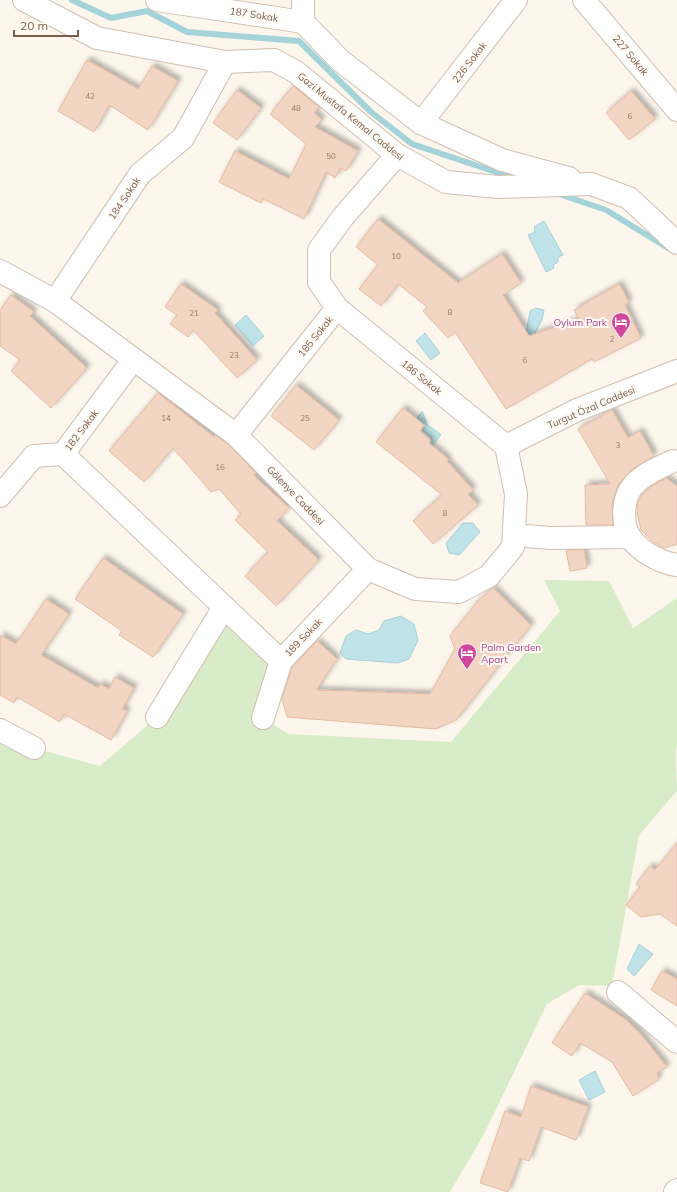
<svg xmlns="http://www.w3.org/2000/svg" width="677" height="1192" font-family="Mulish,sans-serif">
<defs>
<filter id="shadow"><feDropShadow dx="3.5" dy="-3.5" stdDeviation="2" flood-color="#0004"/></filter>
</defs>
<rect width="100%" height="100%" fill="#fdf6ec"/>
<path fill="#d8ecc9" d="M 544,580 L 609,581 L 633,628 L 677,598 L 677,743 C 674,759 677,775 677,791 L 639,835 L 612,986 L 579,985 L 547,1004 L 483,1136 L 450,1192 L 0,1192 L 0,730 L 34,748 L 100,766 L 157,717 L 224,607 L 281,661 L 263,718 L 288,734 L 451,742 L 560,611 Z"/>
<g fill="#bfe3e8" stroke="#a5d3da">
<path d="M 544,221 L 563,255 L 558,257 L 558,262 L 553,265 L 554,268 L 546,272 L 528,235 L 535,232 L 534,227 Z"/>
<path d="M 536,308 L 544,310 L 542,320 L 534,335 L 526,333 L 530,311 Z"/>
<path d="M 246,315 L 264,336 L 253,346 L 235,325 Z"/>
<path d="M 425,333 L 440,353 L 431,360 L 416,341 Z"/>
<path d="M 422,411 L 427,424 L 441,435 L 431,447 L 428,445 L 432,438 L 422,430 L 426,425 L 417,418 Z"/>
<path d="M 463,523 L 473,523 L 480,532 L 459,555 L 449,553 L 446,543 Z"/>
<path d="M 401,616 L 414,624 L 418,640 L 409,659 L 398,663 L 346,659 L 340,653 L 346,636 L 356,630 L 368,634 L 379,630 L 384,621 Z"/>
<path d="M 639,944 L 653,954 L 634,976 L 627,969 Z"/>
<path d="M 595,1071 L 605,1092 L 589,1100 L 579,1080 Z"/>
</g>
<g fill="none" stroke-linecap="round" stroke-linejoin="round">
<g stroke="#a5d3da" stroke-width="6">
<path d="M 72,0 L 111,18 L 147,11 L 187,32 L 299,41 L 371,112 L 412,144 L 514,178"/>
<path d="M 559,194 L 606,210 L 668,248"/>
</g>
</g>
<g fill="#f3d5c3" stroke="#e6bba3" filter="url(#shadow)">
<path d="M 87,60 L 138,89 L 152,66 L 178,81 L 148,130 L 109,105 L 94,132 L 58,111 Z"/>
<path d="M 293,86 L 319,107 L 314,113 L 322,120 L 315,127 L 358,151 L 346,171 L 340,168 L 335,178 L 326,172 L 304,219 L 263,199 L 261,203 L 219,182 L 235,151 L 289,179 L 306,144 L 270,114 Z"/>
<path d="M 237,90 L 261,108 L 237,140 L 213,123 Z"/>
<path d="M 631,91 L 655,119 L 629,140 L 606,113 Z"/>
<path d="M 378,219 L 458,283 L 502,254 L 521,283 L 503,295 L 529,336 L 579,319 L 574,310 L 619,284 L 629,302 L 625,305 L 641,338 L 594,362 L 592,359 L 506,409 L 455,332 L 448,338 L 423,311 L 427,307 L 398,284 L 381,306 L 359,289 L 378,265 L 356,247 Z"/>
<path d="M 181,284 L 218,310 L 215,313 L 257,360 L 237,378 L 193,330 L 188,337 L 170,324 L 177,315 L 165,307 Z"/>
<path d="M 11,295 L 34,312 L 30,316 L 87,368 L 51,408 L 11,371 L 20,360 L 0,346 L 0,310 Z"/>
<path d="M 296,385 L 339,420 L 314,450 L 271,416 Z"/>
<path d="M 158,393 L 214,437 L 215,435 L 228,444 L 256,473 L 253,475 L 289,508 L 277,521 L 319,560 L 276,606 L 245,576 L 268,552 L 235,520 L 241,514 L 219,489 L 211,492 L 173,448 L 144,482 L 109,451 Z"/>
<path d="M 403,408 L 424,425 L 420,431 L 431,441 L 429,443 L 448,459 L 447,461 L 473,490 L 468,494 L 478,505 L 433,544 L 413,521 L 442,495 L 376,442 Z"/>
<path d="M 612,410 L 628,438 L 640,431 L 654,456 L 632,469 L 618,485 L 612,504 L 613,525 L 586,525 L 585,485 L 610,484 L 578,429 Z"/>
<path d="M 666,478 L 677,486 L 677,544 L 664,548 L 652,541 L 641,530 L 637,512 L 638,502 L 642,495 L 652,486 Z"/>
<path d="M 566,550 L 584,550 L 587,568 L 570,571 Z"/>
<path d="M 103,558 L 183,614 L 153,657 L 119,635 L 122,631 L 75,599 Z"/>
<path d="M 493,588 L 531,625 L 456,720 L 436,729 L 287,717 L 282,699 L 292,668 L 317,641 L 337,659 L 316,690 L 430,694 L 455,649 L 450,636 L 477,602 Z"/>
<path d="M 46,599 L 69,614 L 41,655 L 98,688 L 100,684 L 109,689 L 115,677 L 134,688 L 122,709 L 127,711 L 111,740 L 64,714 L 60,722 L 17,697 L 14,703 L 0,695 L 0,635 L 16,644 Z"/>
<path d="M 677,843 L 677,926 L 660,914 L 641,917 L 626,905 L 640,887 L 636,884 L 650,866 L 655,870 Z"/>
<path d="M 662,971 L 677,979 L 677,1006 L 651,990 Z"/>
<path d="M 585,993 L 625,1019 L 639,1032 L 667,1067 L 657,1073 L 658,1080 L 633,1096 L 612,1062 L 580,1043 L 572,1056 L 552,1043 Z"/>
<path d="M 531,1086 L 588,1107 L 576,1140 L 541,1127 L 529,1161 L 520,1158 L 508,1192 L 480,1183 L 505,1111 L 521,1117 Z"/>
</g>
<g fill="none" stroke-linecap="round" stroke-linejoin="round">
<g stroke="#d1beb0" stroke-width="24">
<g id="street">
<path d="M 24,0 L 97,38 L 225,62 L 274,60 L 296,72 L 397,155 L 446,182 L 498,187 L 591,184"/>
<path d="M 157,0 L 303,22"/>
<path d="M 584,0 L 677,110"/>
<path d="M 303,22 L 341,61 L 421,123 L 502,160 L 569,178"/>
<path d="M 303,22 L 303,0"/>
<path d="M 421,123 L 516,0"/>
<path d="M 397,155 L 343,217 L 319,250 L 319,282 L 337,308 L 506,446"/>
<path d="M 0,271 L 55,301 L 236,435 L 368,569 L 415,589 L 459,592 L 489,576 L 513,547 L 516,494 L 506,446"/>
<path d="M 55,301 L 140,174 L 183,138 L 225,62"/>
<path d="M 236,435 L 337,308"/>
<path d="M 506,446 L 577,410 L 677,371"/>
<path d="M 63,454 L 281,661"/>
<path d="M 673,461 C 660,467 641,475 632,487 C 622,499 622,525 630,537 C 639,551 661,563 677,565"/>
<path d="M 0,496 L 34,456 L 63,454 L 133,360"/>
<path d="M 514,535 L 550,538 L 630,537"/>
<path d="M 157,717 L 224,607"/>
<path d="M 263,718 L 281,661 L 368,569"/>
<path d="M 0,730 L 34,748"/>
<path d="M 618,992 L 677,1042"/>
<path d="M 675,1192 L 677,1190"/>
</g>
</g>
<g stroke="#d6c0b0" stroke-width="24">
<path id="secondary" d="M 591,184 L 629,198 L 677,243"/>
</g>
<use href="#street" stroke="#fff" stroke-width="22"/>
<use href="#secondary" stroke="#fff" stroke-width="22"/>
</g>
<defs>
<g id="hotel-pin" transform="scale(1)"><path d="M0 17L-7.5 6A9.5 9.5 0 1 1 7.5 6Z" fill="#d1479c" stroke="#fffaf3"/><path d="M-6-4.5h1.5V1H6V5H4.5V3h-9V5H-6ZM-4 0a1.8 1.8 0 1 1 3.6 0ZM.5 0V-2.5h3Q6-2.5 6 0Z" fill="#fff"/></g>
</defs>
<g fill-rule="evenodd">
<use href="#hotel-pin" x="621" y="322"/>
<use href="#hotel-pin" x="467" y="653"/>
</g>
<g text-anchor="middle" stroke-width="4" stroke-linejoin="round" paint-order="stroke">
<g font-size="8" fill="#987a6a">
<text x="90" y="99">42</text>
<text x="296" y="111">48</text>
<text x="630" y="119">6</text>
<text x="331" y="159">50</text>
<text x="396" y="259">10</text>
<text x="450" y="315">8</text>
<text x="194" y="316">21</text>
<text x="612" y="342">2</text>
<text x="234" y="358">23</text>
<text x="525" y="363">6</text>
<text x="166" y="421">14</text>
<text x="305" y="421">25</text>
<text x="618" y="448">3</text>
<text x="220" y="470">16</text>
<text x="445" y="516">8</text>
</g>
<g font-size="10" fill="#7a5c4d" stroke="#fffaf3">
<text transform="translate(254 14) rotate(9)" y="4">187 Sokak</text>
<text transform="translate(631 55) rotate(50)" y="4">227 Sokak</text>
<text transform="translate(469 62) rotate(-52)" y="4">226 Sokak</text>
<text transform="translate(351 116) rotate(39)" y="4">Gazi Mustafa Kemal Caddesi</text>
<text transform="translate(124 198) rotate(-56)" y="4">184 Sokak</text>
<text transform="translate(315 336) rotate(-51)" y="4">185 Sokak</text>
<text transform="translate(422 377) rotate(39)" y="4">186 Sokak</text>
<text transform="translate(591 407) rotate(-23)" y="4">Turgut Özal Caddesi</text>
<text transform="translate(81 430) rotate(-53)" y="4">182 Sokak</text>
<text transform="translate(296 495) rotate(46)" y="4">Gölenye Caddesi</text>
<text transform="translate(303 637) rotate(-46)" y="4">189 Sokak</text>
</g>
<g font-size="10" fill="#b23c85" stroke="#fffaf3" text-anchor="end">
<text x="607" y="326">Oylum Park</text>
<text x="481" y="651" text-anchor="start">Palm Garden<tspan x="481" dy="12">Apart</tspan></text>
</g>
</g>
<path d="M14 30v6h64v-6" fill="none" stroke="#7a5c4d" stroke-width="2"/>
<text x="20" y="30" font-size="12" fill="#7a5c4d" stroke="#fffaf3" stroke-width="3" paint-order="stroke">20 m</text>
</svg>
